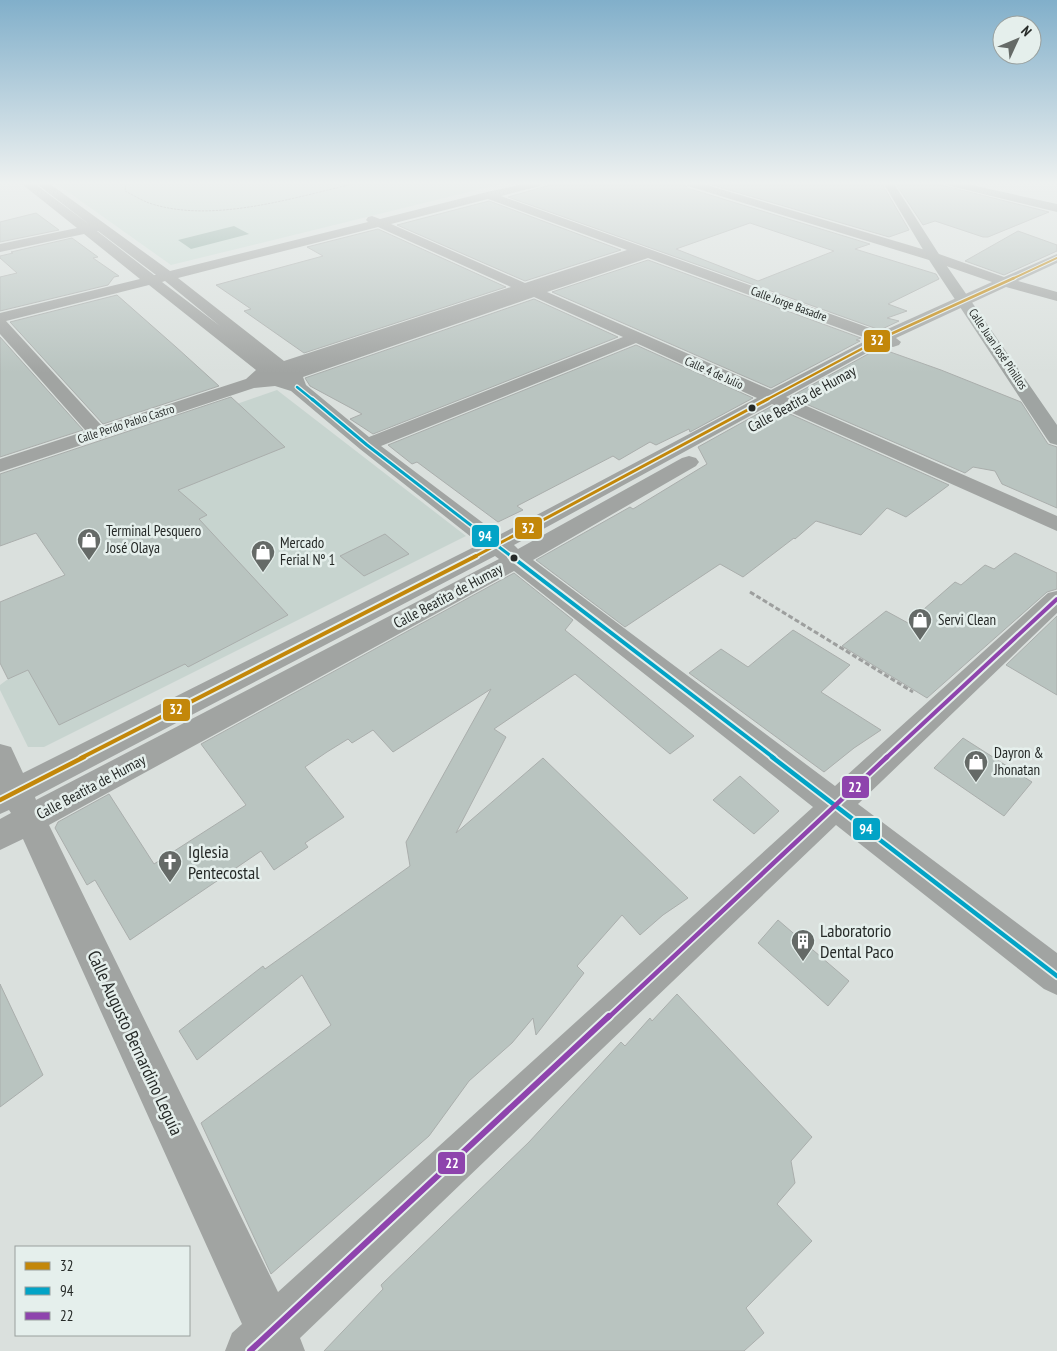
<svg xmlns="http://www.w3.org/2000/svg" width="1057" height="1351" font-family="'PT Sans Narrow',sans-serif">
<rect width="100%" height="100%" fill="#dae0dd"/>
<path fill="#c7d4cf" d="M 277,390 L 466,536 L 44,747 L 28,747 L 0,690 L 0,685 L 8,679 L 161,609 L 52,469 Z"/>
<path fill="#c6d9d1" d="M 57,184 L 501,184 L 171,265 Z"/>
<path fill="#88a79c" d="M 234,226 L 249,234 L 191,249 L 178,240 Z"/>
<g fill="#b9c4c0" stroke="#aaaeac" fill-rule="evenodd">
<path d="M 554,184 L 685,184 L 687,188 L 870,244 L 855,249 L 936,274 L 939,279 L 888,304 L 907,311 L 887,318 L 899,321 L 880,330 L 508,197 ZM 750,223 L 834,251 L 758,281 L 676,249 Z"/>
<path d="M 709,184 L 882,184 L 909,230 L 889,237 Z"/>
<path d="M 896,184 L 937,184 L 1049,212 L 988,237 L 983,237 L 935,221 L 923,225 Z"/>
<path d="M 489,201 L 621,250 L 525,281 L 397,225 Z"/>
<path d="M 36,213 L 59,230 L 0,242 L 0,222 Z"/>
<path d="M 378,229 L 506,287 L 304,353 L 244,311 L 251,309 L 216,285 L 323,256 L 307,247 Z"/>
<path d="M 1018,231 L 1057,245 L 1057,251 L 1004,275 L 965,261 Z"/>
<path d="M 72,238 L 98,257 L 93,258 L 119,276 L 114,277 L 108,285 L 0,311 L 0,277 L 17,273 L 0,258 L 0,256 L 13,253 L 11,252 Z"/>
<path d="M 648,260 L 861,338 L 856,340 L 860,341 L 771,388 L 552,292 Z"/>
<path d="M 117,295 L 176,347 L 219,386 L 103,424 L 10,322 Z"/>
<path d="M 534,299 L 618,337 L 373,434 L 350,419 L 362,414 L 310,386 L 305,378 Z"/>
<path d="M 0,337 L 83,430 L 0,457 Z"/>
<path d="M 636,345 L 753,398 L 690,432 L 689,429 L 656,445 L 650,442 L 619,460 L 613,456 L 517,506 L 523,510 L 498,522 L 417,462 L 412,464 L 388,445 Z"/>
<path d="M 879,348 L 941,370 L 1021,402 L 1048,444 L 1057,447 L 1057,508 L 1002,484 L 995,471 L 973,467 L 965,473 L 790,397 Z"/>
<path d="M 231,397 L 285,447 L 178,490 L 207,515 L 199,519 L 288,615 L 188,667 L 185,664 L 59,725 L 28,670 L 8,679 L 0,663 L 0,602 L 65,575 L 36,533 L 0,546 L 0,474 Z"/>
<path d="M 772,406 L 949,485 L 906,517 L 887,508 L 861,535 L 816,521 L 795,539 L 794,538 L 743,577 L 720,564 L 625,627 L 536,560 L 630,507 L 633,509 L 707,464 L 698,447 Z"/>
<path d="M 385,534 L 409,554 L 364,576 L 340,556 Z"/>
<path d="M 1015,553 L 1057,573 L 1057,589 L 1047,592 L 927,698 L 842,646 L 886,611 L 908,623 L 955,582 L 961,585 L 985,565 L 994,569 Z"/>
<path d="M 514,573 L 573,620 L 565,630 L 694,736 L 670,754 L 575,674 L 494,729 L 506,737 L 456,833 L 543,758 L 688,898 L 663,915 L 640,935 L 622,915 L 577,966 L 584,973 L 536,1035 L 533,1018 L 512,1043 L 469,1081 L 429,1136 L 271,1274 L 201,1123 L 331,1025 L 302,975 L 197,1060 L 179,1031 L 263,966 L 265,969 L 410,866 L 406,842 L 491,689 L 393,752 L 373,730 L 352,743 L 348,739 L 327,752 L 305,767 L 344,817 L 305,843 L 308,847 L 274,870 L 261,851 L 130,940 L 95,880 L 87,885 L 55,828 L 58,822 L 109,794 L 154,864 L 246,805 L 201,744 Z"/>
<path d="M 1057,616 L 1057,695 L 1006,665 Z"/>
<path d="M 793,630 L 850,665 L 821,692 L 881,730 L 854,748 L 824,772 L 689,673 L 721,649 L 748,667 Z"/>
<path d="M 963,738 L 1032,782 L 1004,816 L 934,768 Z"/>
<path d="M 740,776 L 779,811 L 754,834 L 713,800 Z"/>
<path d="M 778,920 L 849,981 L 828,1006 L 758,943 Z"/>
<path d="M 0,984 L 43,1075 L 0,1107 Z"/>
<path d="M 677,994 L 812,1137 L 791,1161 L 795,1183 L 777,1204 L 812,1241 L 746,1308 L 764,1333 L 744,1351 L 324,1351 L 383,1289 L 381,1285 L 529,1142 L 621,1042 L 625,1046 L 650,1018 L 652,1021 Z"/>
</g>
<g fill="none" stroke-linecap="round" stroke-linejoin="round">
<path stroke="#9d9f9e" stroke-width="1" stroke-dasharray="2.5 1" stroke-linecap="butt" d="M 126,184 L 125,191 C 133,195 141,200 149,203 C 211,224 292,198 353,184"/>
<path stroke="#9d9f9e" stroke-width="3" stroke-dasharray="5 2.5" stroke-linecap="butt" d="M 750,592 L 913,692"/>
<path fill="#a1a4a2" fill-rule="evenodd" d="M 22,184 L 35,184 L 90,225 L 37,184 L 50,184 L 170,271 L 368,222 L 366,220 L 368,217 L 372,216 L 380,219 L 487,192 L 524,184 L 541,184 L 540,186 L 501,196 L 881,332 L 992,282 L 929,260 L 688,186 L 687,184 L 703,184 L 939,254 L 1004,277 L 1057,254 L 1057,263 L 1018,281 L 1057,292 L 1057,301 L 1006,287 L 896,338 L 901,342 L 899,345 L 893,347 L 883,344 L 786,397 L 1057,516 L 1057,531 L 772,404 L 514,545 L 518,549 L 682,458 L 689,456 L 696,458 L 699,462 L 696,466 L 533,560 L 835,786 L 1048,593 L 1057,591 L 1057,613 L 858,804 L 1057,953 L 1057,995 L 1044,989 L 836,825 L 300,1338 L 305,1351 L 225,1351 L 232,1333 L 242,1324 L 23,839 L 0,850 L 0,819 L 11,813 L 9,810 L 0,814 L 0,744 L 11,747 L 23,773 L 480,544 L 360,449 L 291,391 L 275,386 L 254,388 L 0,472 L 0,459 L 86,431 L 0,334 L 0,313 L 140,279 L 84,234 L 0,252 L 0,244 L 77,228 ZM 488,199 L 627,250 L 525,283 L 391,224 ZM 378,227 L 511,287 L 284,361 L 178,278 ZM 97,231 L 98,231 L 156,275 L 154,275 ZM 648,258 L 869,339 L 771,390 L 547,292 ZM 165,281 L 220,326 L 162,282 ZM 149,285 L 256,370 L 246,379 L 102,426 L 6,321 ZM 534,297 L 623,337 L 369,437 L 306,385 L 303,377 ZM 636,343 L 757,398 L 499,535 L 381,446 ZM 495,556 L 499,559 L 36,800 L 35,797 ZM 514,571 L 813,807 L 278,1292 L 49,825 Z"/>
<g fill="#9fa4a2" fill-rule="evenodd">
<path d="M 884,184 L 894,184 L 944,262 L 1057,425 L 1057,445 L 1050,443 L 1047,439 L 931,263 Z"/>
<path d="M 948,184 L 967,184 L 1057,204 L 1057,212 L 950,186 Z"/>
</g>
<g stroke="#e5efec" stroke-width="4">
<path id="bus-1-far4" d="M 1012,279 L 1057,258"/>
</g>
<g stroke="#e5efec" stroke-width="5">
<path id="bus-1-far3" d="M 766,400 L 882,338 L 1014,278"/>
</g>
<g stroke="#e5efec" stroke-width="6">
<path id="bus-1-far2" d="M 474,557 L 768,399"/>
</g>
<g stroke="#e5efec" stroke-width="8">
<path id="bus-1-far1" d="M 81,758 L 476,556"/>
</g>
<g stroke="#e5efec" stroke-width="8">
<path id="bus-1" d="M 0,800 L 84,757"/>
</g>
<g stroke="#e5efec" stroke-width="5">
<path id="bus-2-far3" d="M 297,387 L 313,400"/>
</g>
<g stroke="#e5efec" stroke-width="6">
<path id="bus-2-far2" d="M 312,399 L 367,445 L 512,557"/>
</g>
<g stroke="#e5efec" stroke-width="8">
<path id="bus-2-far1" d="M 511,556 L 774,758"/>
</g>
<g stroke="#e5efec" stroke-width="8">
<path id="bus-2" d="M 772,757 L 1057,976"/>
</g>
<g stroke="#e5efec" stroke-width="8">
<path id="bus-3-far2" d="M 886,758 L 1057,599"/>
</g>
<g stroke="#e5efec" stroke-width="8">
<path id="bus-3-far1" d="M 608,1018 L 887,757"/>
</g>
<g stroke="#e5efec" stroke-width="10">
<path id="bus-3" d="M 250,1351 L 609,1016"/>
</g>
<use href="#bus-1-far4" stroke="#c3870a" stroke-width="2"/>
<use href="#bus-1-far3" stroke="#c3870a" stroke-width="2.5"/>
<use href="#bus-1-far2" stroke="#c3870a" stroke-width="3"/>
<use href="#bus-1-far1" stroke="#c3870a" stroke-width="4"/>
<use href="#bus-1" stroke="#c3870a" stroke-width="4.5"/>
<use href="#bus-2-far3" stroke="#02a3c6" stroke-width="2.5"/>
<use href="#bus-2-far2" stroke="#02a3c6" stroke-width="3"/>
<use href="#bus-2-far1" stroke="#02a3c6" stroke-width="4"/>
<use href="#bus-2" stroke="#02a3c6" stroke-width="4.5"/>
<use href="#bus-3-far2" stroke="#8e44ad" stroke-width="4"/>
<use href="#bus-3-far1" stroke="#8e44ad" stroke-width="4.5"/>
<use href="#bus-3" stroke="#8e44ad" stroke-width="6"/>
</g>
<linearGradient id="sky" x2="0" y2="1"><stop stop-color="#81afca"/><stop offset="0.49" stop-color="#eef1f0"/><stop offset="1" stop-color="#eef1f0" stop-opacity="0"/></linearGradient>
<rect width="1057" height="373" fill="url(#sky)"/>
<defs>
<g id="shop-pin" transform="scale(1.25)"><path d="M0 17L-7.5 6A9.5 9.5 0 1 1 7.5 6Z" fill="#656a67" stroke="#e5efec"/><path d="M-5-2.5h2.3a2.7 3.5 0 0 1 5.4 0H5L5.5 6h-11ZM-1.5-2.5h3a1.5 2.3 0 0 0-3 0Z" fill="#fff"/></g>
<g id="church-pin" transform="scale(1.25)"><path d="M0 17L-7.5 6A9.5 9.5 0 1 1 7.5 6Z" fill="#656a67" stroke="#e5efec"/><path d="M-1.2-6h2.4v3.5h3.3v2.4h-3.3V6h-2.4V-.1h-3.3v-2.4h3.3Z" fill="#fff"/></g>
<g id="building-pin" transform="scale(1.25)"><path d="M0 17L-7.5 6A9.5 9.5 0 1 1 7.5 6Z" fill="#656a67" stroke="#e5efec"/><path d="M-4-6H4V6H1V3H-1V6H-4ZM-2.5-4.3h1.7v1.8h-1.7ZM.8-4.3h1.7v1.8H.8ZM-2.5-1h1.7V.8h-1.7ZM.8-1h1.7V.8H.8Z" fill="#fff"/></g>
</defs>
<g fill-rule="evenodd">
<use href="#shop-pin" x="89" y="540"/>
<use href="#shop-pin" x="263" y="552"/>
<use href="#shop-pin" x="920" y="620"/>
<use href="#shop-pin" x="976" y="762"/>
<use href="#church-pin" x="170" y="862"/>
<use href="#building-pin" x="803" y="941"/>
</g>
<g fill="#262a28" stroke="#e5efec" stroke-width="2">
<circle cx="752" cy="408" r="4.5"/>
<circle cx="514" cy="558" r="4.5"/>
</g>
<g text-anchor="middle" stroke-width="5" stroke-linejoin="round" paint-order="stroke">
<g font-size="12" fill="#262a28" stroke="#e5efec">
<text transform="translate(789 304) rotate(20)" y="4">Calle Jorge Basadre</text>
<text transform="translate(998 349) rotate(56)" y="4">Calle Juan José Pinillos</text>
<text transform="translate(714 373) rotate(24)" y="4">Calle 4 de Julio</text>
<text transform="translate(126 424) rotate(-18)" y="4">Calle Perdo Pablo Castro</text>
</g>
<g font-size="15" fill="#262a28" stroke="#e5efec">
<text transform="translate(802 399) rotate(-29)" y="5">Calle Beatita de Humay</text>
<text transform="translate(448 596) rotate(-28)" y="5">Calle Beatita de Humay</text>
<text transform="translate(91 787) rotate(-28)" y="5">Calle Beatita de Humay</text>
</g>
<g font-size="15" fill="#262a28" stroke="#e5efec" text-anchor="start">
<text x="106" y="536">Terminal Pesquero<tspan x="106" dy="17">José Olaya</tspan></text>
<text x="280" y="548">Mercado<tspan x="280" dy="17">Ferial Nº 1</tspan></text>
<text x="938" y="625">Servi Clean</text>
<text x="994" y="758">Dayron &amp;<tspan x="994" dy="17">Jhonatan</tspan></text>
</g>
<g font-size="18" fill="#262a28" stroke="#e5efec" text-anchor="start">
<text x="188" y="858">Iglesia<tspan x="188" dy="21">Pentecostal</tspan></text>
<text x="820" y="937">Laboratorio<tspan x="820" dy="21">Dental Paco</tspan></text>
</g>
<g font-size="18" fill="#262a28" stroke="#e5efec">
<text transform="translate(135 1043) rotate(65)" y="6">Calle Augusto Bernardino Leguía</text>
</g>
</g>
<g stroke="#e5efec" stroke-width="2">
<rect x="863" y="329" width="28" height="24" rx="5" fill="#c3870a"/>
<rect x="514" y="516" width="29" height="24" rx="5" fill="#c3870a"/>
<rect x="471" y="524" width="29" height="24" rx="5" fill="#02a3c6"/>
<rect x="162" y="698" width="29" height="24" rx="5" fill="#c3870a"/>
<rect x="841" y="775" width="29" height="24" rx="5" fill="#8e44ad"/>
<rect x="852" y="817" width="29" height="24" rx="5" fill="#02a3c6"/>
<rect x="437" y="1151" width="29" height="24" rx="5" fill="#8e44ad"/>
</g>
<g font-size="14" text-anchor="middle" font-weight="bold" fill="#fff">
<text x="877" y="345">32</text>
<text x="528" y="533">32</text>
<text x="485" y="541">94</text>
<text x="176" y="714">32</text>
<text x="855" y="792">22</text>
<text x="866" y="834">94</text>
<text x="452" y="1168">22</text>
</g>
<rect x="15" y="1246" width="175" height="90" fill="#e5efec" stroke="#99a09e"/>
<rect x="25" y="1262" width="25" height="8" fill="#c3870a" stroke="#99a09e"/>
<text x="60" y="1271" font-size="15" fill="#262a28">32</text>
<rect x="25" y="1287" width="25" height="8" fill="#02a3c6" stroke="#99a09e"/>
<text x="60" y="1296" font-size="15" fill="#262a28">94</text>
<rect x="25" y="1312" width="25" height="8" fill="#8e44ad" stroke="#99a09e"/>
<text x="60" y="1321" font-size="15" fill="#262a28">22</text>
<g transform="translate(1017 40) rotate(46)"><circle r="24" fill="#e5efec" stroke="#99a09e"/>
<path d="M0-4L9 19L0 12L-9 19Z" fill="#656a67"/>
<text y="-8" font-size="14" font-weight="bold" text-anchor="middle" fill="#262a28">N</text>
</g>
</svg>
